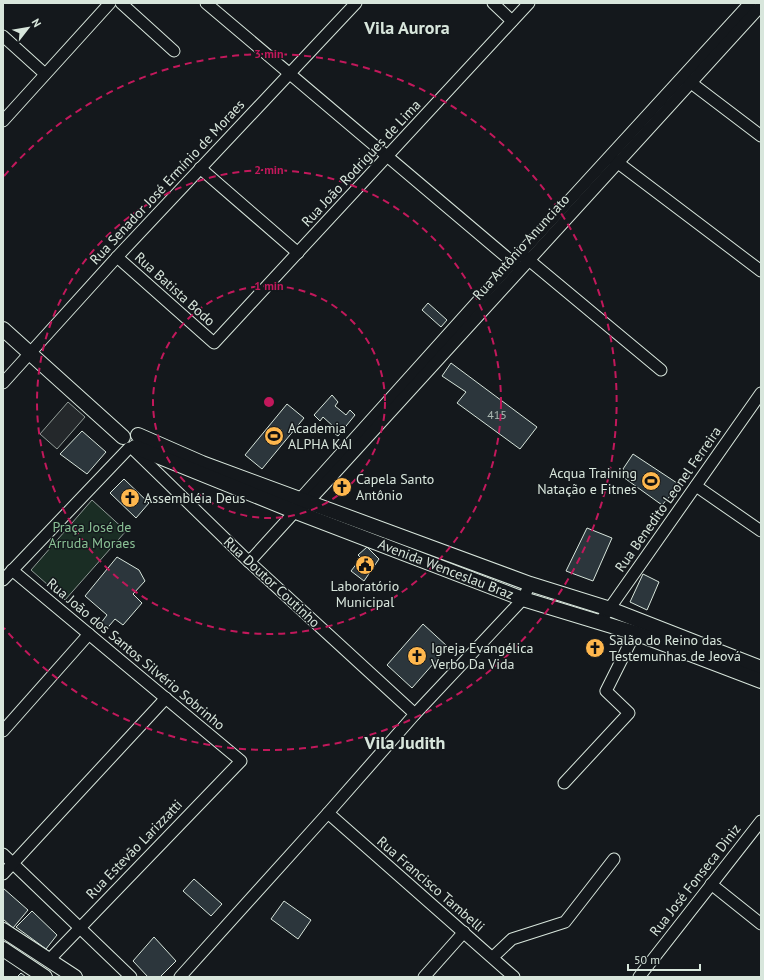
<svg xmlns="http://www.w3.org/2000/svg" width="764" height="980" font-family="'PT Sans',sans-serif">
<rect width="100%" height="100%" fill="#14181c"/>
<path fill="#1a2d24" stroke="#939e99" d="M 92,500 L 126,531 L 65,600 L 31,570 Z"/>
<path fill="#24282b" stroke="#939e99" d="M 68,402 L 85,417 L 57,449 L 40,434 Z"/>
<g fill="#2c363c" stroke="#d8e6dc">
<path d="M 428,303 L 447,320 L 441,327 L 422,310 Z"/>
<path d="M 451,363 L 537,427 L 520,449 L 457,403 L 466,392 L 442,376 Z"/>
<path d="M 332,395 L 338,402 L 335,406 L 346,415 L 350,410 L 355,415 L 338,436 L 331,431 L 334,427 L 323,417 L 320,421 L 314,415 Z"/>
<path d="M 287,404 L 304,418 L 262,469 L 245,455 Z"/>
<path d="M 82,431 L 106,452 L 87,474 L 60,454 Z"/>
<path d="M 633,454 L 680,485 L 662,505 L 623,477 L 626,472 L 623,469 Z"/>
<path d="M 124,479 L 149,503 L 136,518 L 110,493 Z"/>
<path d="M 339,479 L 351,487 L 345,494 L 334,486 Z"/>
<path d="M 587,528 L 612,538 L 593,581 L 566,571 Z"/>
<path d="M 367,547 L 379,559 L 364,581 L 351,571 L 361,558 L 358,555 Z"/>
<path d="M 117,557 L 139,570 L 145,581 L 133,594 L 142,603 L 123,625 L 115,619 L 104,632 L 98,627 L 107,615 L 85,596 Z"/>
<path d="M 643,574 L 659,582 L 647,610 L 630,602 Z"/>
<path d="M 423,624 L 448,647 L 412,688 L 387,665 Z"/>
<path d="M 194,879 L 222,904 L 211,916 L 183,891 Z"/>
<path d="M 3,888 L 28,910 L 13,928 L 3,919 Z"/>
<path d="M 284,901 L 311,920 L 298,939 L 271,919 Z"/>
<path d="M 32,911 L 57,935 L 46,949 L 16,927 Z"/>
<path d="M 154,937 L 176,961 L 160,977 L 148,977 L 133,961 Z"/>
<path d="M 21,973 L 26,977 L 17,977 Z"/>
</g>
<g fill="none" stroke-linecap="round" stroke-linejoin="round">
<g stroke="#d8e6dc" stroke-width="13">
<g id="minor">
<path d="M 121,3 L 174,51"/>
<path d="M 206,3 L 517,266"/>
<path d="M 493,3 L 512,21"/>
<path d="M 3,36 L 45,74"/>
<path d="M 686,79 L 761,136"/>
<path d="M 3,121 L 110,3"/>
<path d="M 613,159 L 761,271"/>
<path d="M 200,168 L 298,253"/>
<path d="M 524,256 L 661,370"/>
<path d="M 117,257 L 214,343 L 529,3"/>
<path d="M 3,383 L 117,257 L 356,3"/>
<path d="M 132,448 L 246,559 L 415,714"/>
<path d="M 696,486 L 761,531"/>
<path d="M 300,506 L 300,499 L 521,253 L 750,3"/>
<path d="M 249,562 L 300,506 L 308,502 L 323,486 L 761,6"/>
<path d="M 12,570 L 241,761 L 49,960"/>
<path d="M 3,580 L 129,448"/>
<path d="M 600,622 L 761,393"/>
<path d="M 3,731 L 89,634"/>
<path d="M 564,783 L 629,713 L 606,691 L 635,633"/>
<path d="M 328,813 L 514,977"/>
<path d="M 3,854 L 131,977"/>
<path d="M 3,874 L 166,698"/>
<path d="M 711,884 L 761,924"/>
<path d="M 493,957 L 512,939 L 565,922 L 614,859"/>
<path d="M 180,977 L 328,813 L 415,714 L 523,599 L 530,584"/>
<path d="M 424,977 L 464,932"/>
<path d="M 639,977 L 761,821"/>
</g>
</g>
<g stroke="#d8e6dc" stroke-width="16">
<g id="major">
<path d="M 3,329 L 123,437"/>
<path d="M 138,435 L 202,463 L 530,584 L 610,609 L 761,668"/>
<path d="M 135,447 L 291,510 L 523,599 L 635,633 L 761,681"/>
<path d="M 3,930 L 75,977"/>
<path d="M 3,949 L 45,977"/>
</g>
</g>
<use href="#minor" stroke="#14181c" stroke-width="11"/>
<use href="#major" stroke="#14181c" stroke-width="14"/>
</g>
<g fill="none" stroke="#c2185b" stroke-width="2" stroke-dasharray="7 5">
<circle cx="269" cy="402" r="116"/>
<circle cx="269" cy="402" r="232"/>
<path d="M4 176A348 348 0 1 1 4 628"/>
</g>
<defs>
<g id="stadium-disc" transform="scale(1)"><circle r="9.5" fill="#ffb74d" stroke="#14181c"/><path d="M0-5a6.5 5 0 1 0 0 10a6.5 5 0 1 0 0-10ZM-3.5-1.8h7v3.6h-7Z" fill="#111"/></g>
<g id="church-disc" transform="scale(1)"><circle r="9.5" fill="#ffb74d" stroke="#14181c"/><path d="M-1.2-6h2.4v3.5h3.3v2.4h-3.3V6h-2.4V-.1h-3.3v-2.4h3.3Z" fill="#111"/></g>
<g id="civic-disc" transform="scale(1)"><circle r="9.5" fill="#ffb74d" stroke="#14181c"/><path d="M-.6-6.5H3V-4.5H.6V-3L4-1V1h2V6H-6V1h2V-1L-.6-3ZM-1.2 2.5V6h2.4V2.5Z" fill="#111"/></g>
</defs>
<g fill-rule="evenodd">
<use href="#stadium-disc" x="274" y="436"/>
<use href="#stadium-disc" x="651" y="481"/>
<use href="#church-disc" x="342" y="487"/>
<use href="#church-disc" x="130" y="498"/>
<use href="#civic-disc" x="365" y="565"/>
<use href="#church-disc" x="595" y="648"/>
<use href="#church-disc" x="417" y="656"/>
</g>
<g text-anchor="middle" stroke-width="3" stroke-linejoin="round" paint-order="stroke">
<g font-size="12" fill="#adbab4">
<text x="497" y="419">415</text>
</g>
<g font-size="14" fill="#d8e6dc" stroke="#14181c">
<text transform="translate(361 163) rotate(-47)" y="5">Rua João Rodrigues de Lima</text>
<text transform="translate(167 182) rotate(-47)" y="5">Rua Senador José Ermínio de Moraes</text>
<text transform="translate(521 247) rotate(-48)" y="5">Rua Antônio Anunciato</text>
<text transform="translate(175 289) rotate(42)" y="5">Rua Batista Bodo</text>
<text transform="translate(668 499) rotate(-55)" y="5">Rua Benedito Leonel Ferreira</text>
<text transform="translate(446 569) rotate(21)" y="5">Avenida Wenceslau Braz</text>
<text transform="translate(272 582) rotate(43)" y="5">Rua Doutor Coutinho</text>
<text transform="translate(136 654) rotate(40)" y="5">Rua João dos Santos Silvério Sobrinho</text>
<text transform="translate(134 849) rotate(-46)" y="5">Rua Estevão Larizzatti</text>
<text transform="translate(695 880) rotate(-52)" y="5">Rua José Fonseca Diniz</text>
<text transform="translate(431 884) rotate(41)" y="5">Rua Francisco Tambelli</text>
</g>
<g font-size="14" fill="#d8e6dc" stroke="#14181c" text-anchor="start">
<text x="288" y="433">Academia<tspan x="288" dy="16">ALPHA KAI</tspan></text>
<text x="637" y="478" text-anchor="end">Acqua Training<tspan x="637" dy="16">Natação e Fitnes</tspan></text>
<text x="356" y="484">Capela Santo<tspan x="356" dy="16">Antônio</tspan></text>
<text x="144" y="503">Assembléia Deus</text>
<text x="365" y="591" text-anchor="middle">Laboratório<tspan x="365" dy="16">Municipal</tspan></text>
<text x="609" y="645">Salão do Reino das<tspan x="609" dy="16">Testemunhas de Jeová</tspan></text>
<text x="431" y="653">Igreja Evangélica<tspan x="431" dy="16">Verbo Da Vida</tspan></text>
</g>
<g font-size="14" fill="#8ac095" stroke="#14181c">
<text x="92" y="532">Praça José de<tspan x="92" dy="16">Arruda Moraes</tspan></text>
</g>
<g font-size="18" font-weight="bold" fill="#d8e6dc" stroke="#14181c">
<text x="407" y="34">Vila Aurora</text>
<text x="405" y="749">Vila Judith</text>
</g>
</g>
<circle cx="269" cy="402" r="6" fill="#c2185b" stroke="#14181c" stroke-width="2"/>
<g font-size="12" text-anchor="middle" font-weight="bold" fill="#c2185b" stroke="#14181c" stroke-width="3" stroke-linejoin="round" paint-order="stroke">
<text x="269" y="58">3 min</text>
<text x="269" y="174">2 min</text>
<text x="269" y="290">1 min</text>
</g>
<rect width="764" height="980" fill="none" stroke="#d8e6dc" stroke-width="8"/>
<g transform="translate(28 28) rotate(59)" stroke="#14181c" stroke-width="3" paint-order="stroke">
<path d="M0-3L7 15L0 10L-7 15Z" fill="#d8e6dc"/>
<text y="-6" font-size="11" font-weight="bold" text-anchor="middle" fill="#d8e6dc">N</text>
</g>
<path d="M628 964v6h72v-6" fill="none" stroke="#d8e6dc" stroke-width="2"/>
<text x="634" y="964" font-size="12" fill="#d8e6dc" stroke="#14181c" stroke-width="3" paint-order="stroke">50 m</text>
</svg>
